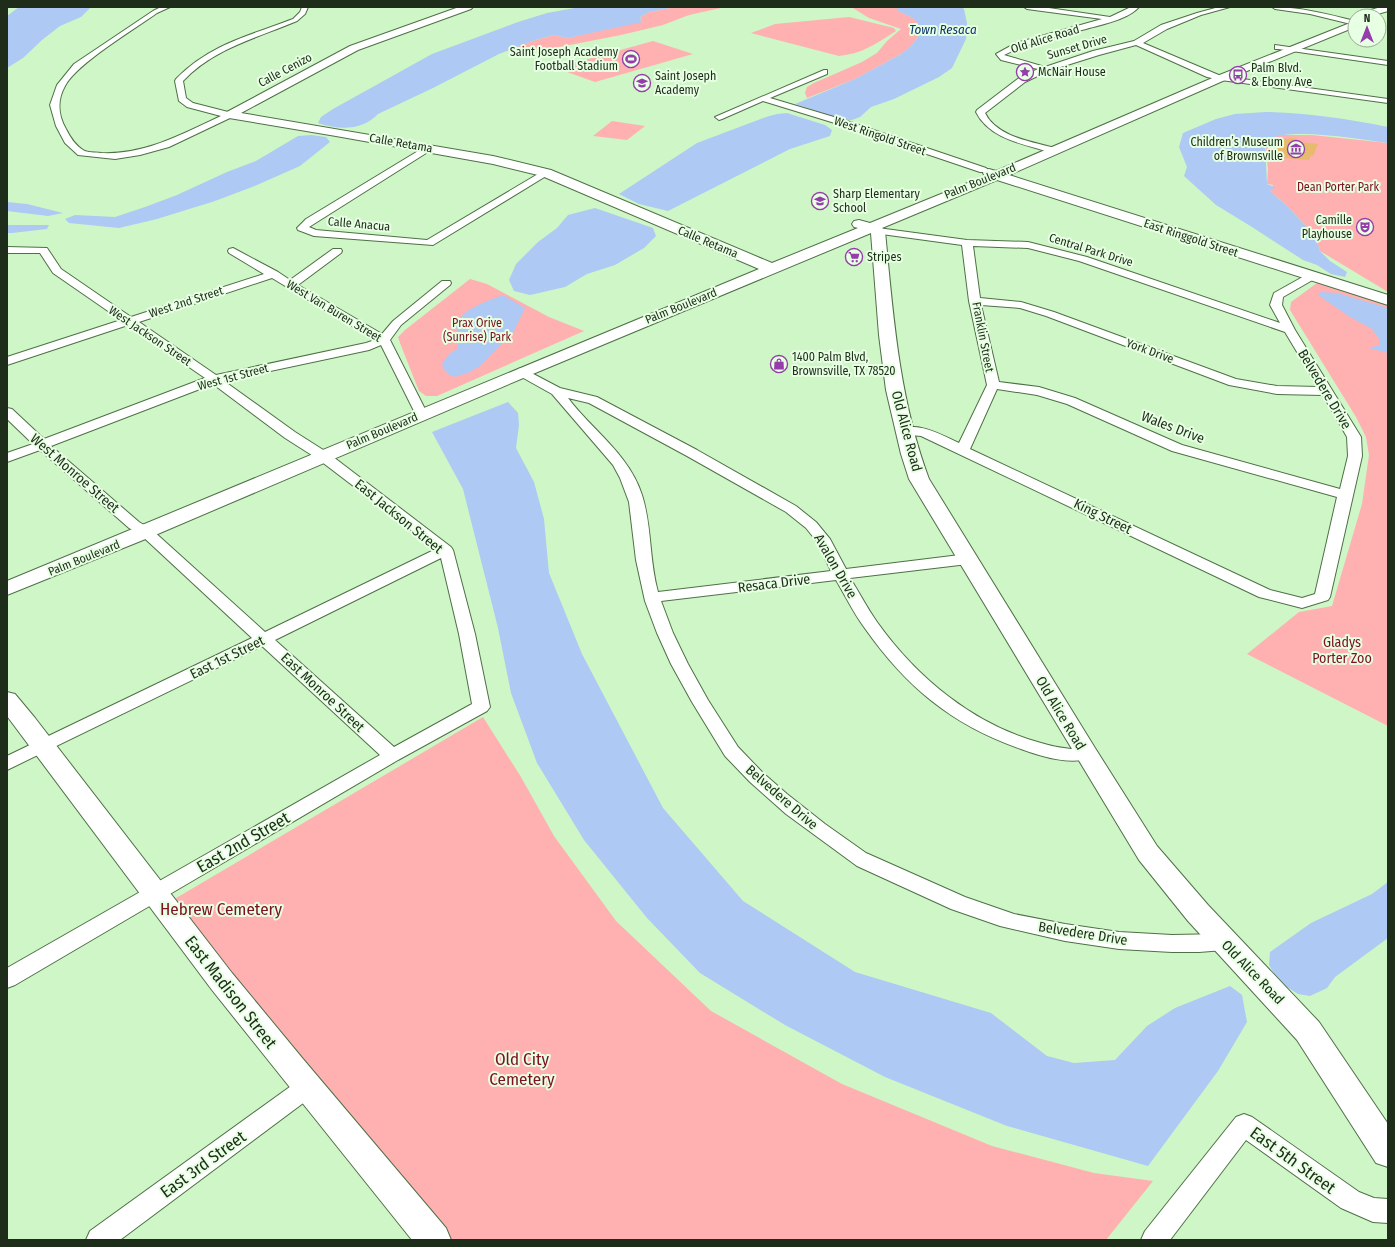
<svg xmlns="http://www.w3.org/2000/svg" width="1395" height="1247" font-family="'Fira Sans Condensed',sans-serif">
<rect width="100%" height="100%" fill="#cff6c6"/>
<g fill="#feb1b0">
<path d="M 675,7 L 751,7 L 721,8 L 689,15 L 663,25 L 621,35 L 549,49 L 506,51 L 532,41 L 553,35 L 568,38 L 642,21 L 640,17 L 649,12 Z"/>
<path d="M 838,7 L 897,7 L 897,10 L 917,20 L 921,33 L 911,46 L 901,54 L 855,79 L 807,98 L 805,93 L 807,87 L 814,83 L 862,62 L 877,53 L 887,41 L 901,29 L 869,18 L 853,8 Z"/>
<path d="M 849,17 L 894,28 L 896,31 C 877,43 862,54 839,56 L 751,33 L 775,24 Z"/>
<path d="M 653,41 L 693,54 L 595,82 L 556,68 Z"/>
<path d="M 612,121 L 645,126 L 627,140 L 593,136 Z"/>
<path d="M 1281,135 L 1312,135 L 1388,143 L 1388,292 L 1320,251 L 1315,236 L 1287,206 L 1270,191 L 1273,185 L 1267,184 L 1268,169 L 1265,142 L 1272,137 Z"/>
<path d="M 470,279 L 487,284 L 549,317 L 584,331 L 437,396 L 426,396 L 419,391 L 400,343 L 398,337 L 405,330 Z"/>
<path d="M 1317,283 L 1388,304 L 1388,726 L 1247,654 L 1299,612 L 1332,606 L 1362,504 L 1369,455 L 1366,437 L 1356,417 L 1290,310 L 1291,302 Z"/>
<path d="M 483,717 L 521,777 L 554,836 L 616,921 L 711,1011 L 842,1084 L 992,1146 L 1094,1173 L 1153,1181 L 1106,1240 L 441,1240 L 166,904 Z"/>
</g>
<g fill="#aec9f3">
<path d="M 19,7 L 91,7 L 81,17 L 60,26 L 42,40 L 23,58 L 7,68 L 7,16 Z"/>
<path d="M 580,7 L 675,7 L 649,12 L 640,17 L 642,22 L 568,38 L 553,35 L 532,41 L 499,54 L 433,88 L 378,114 C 362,131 339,130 318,123 L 321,117 L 333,109 L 432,54 L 518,22 L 547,13 Z"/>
<path d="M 897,7 L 961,7 L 964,9 L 967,23 L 966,39 L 952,68 L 939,77 L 894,99 L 871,107 L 860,117 L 852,120 L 844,120 L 795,104 L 855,79 L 901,54 L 911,46 L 921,33 C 917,15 911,19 897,10 Z"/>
<path d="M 1266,112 C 1307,113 1347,119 1388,127 L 1388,143 C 1363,140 1283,125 1265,142 L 1267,184 L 1275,187 L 1270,191 L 1287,206 L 1315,236 L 1320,251 L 1330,261 L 1347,272 L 1345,277 L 1331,274 L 1317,265 L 1303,260 L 1252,227 L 1216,205 L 1184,176 L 1187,167 L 1179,147 L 1183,133 L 1216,119 L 1235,114 Z"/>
<path d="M 787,113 L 825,125 L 832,130 L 830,136 L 790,149 L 668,211 L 639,204 L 619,194 L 697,143 L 766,117 L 777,114 Z"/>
<path d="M 311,135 L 326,137 L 330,142 L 300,166 L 257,185 L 215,201 L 157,219 L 119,228 L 69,223 L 65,219 L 75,215 L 115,217 L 145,207 L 177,195 L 227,172 L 256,161 L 298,136 Z"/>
<path d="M 7,202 L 27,204 L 63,213 L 48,216 L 7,211 Z"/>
<path d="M 595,208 L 653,228 L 656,236 L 644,248 L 615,265 L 587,274 L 565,287 L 530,295 L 514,291 L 509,280 L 516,264 L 538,242 L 557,228 L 568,215 Z"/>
<path d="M 7,225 L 49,225 L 47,229 L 12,233 L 7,233 Z"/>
<path d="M 1321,292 L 1337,293 L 1388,308 L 1388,353 L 1369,348 L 1379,345 L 1379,339 L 1372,329 L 1350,317 L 1318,295 Z"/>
<path d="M 503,295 L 525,308 L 514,331 L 480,366 L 468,373 L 454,377 C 447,374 444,371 442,364 L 449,354 L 457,349 L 459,339 L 455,323 C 469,306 483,303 503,295 Z"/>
<path d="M 508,402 L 518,413 L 519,425 L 516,448 L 534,482 L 544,519 L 549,573 L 582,654 L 663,808 L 743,901 L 855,972 L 991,1013 L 1047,1056 L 1074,1063 L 1115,1060 L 1147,1026 L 1175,1008 L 1230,986 L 1242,995 L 1247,1022 L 1218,1071 L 1148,1166 L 1007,1126 L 885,1077 L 785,1025 L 700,973 L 647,918 L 584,840 L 537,763 L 511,693 L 498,628 L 463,489 L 432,432 Z"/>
<path d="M 1388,882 L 1388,938 L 1335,977 L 1327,988 L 1310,996 L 1298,994 L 1279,982 L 1269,965 L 1270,952 L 1311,923 L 1372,894 Z"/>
</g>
<path fill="#e8ba6b" d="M 1294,138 L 1300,142 L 1318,144 L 1313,156 L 1311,155 L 1309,160 L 1272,157 L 1273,142 L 1284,139 Z"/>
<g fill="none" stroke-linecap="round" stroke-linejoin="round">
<g stroke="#4e7046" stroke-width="2">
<g id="street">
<path d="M 161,7 L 170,7 L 157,13 C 135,29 76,64 65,86 C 57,100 58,115 66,129 C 70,137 75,145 83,150 C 87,153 96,152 101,153 C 145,155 182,134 221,116 L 187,107 L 179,101 L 175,81 L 176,79 C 210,44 249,36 293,19 L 300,12 L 302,7 L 308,7 L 305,14 L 297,21 C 257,38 214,48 183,81 L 186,98 L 193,103 L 232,113 L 233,115 L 232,117 L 169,147 L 140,155 L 115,159 L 78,155 L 65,143 L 56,126 L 50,105 L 57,85 L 74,64 L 153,11 Z"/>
<path d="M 1024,7 L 1042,7 L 1110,17 L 1131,7 L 1139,7 C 1127,20 1103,24 1086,29 C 1058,36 1030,42 1004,55 L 1045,67 L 1093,51 L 1134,41 L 1161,25 L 1197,13 L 1219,7 L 1230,7 L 1201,15 L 1167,29 L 1143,43 L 1221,76 L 1388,99 L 1388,103 L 1221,80 L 1207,77 L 1136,45 L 1099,55 L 1048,71 L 1025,82 L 985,113 C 997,138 1035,142 1059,149 L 1061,151 L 1056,154 L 1053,153 C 1025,144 990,140 976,112 L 977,110 L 1019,78 L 1038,69 L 1001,60 L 996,54 L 1016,43 L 1102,19 L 1027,9 Z"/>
<path d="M 1272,7 C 1300,7 1327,14 1355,21 L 1355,25 L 1310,14 L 1275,9 Z"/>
<path d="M 1275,45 L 1388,61 L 1388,65 L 1278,49 L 1275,49 Z"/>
<path d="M 824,70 L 827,70 L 827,74 L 770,98 L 844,120 L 986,168 L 988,170 L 986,172 L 980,172 L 838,124 L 763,101 L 722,119 L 719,120 L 715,117 Z"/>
<path d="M 428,145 L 431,146 L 432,148 L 431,150 L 309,227 L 316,230 L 427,240 L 543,171 L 546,170 L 551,173 L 433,245 L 314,236 L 298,230 L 297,228 L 306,219 Z"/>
<path d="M 878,228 L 967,240 L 1028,242 L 1087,257 L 1280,323 L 1270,305 L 1274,293 L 1308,274 L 1316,274 L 1317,276 L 1316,278 L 1283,297 L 1282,305 L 1295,330 L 1361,437 L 1362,456 L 1330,597 L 1328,600 L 1302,608 L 1259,597 L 921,436 L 900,434 L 898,431 L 900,428 C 922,423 941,435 959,443 L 987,385 L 969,301 L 962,245 L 874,233 L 873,231 ZM 973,246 L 1028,248 L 1079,261 L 1285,332 L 1318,387 L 1277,386 L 1236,379 L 1054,312 L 1021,302 L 980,298 ZM 981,305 L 1020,308 L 1046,316 L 1229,385 L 1277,394 L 1323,395 L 1347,437 L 1348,456 L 1340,489 L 1182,445 L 1075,398 L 1039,387 L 999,382 ZM 997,389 L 1037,395 L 1067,404 L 1172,451 L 1337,497 L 1315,594 L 1302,598 L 1270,590 L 970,449 Z"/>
<path d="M 7,247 L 47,248 L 61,269 L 131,317 L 264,274 L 229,253 L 228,251 L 229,249 L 233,248 L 278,272 L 290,280 L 333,249 L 341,249 L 342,251 L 341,253 L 298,285 L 382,334 L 393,321 L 442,281 L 450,281 L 451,283 L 450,285 L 401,325 L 390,340 L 428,415 L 427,418 L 417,418 L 416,415 L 381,345 L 369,350 L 224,381 L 295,432 L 328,453 L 451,547 L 453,550 L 475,634 L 490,707 L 487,711 L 398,760 L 15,985 L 7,988 L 7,968 L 380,755 L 262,646 L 7,770 L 7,756 L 252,638 L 141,535 L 129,528 L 40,450 L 7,462 L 7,453 L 33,444 L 7,419 L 7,408 L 12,409 L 44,439 L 205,378 L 128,325 L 7,365 L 7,357 L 121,320 L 53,273 L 40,253 L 7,253 ZM 272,278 L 375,340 L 366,343 L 216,375 L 139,322 ZM 213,384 L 285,438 L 318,459 L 436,549 L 265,632 L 151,529 L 139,522 L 51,446 ZM 441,558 L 459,634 L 472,704 L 394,747 L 275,640 Z"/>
<path d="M 522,368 L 560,388 L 597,397 L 697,450 L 796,506 L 816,522 L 830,539 L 846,569 L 968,554 L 973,556 L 976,559 L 973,562 L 968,564 L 850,578 C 859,592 867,608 877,622 C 917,678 974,725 1041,743 C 1050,746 1062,748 1071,749 C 1079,749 1085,747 1092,750 L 1095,754 L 1092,758 C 1069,765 1043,757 1021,749 C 952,725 906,687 864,627 C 853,612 845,595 836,580 L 661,601 L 673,633 L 688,664 L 708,700 L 738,747 L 763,773 L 787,794 L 825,824 L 866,853 L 965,897 L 1014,914 L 1065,924 L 1119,932 L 1172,935 L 1224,934 L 1231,936 L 1234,942 L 1231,948 L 1224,950 L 1199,952 L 1172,952 L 1119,949 L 1065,941 L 1000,926 L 951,909 L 857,866 L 786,814 L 750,782 L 725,756 L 692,702 L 671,664 L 657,633 L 645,601 L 636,560 L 629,502 L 620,478 L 613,465 L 552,394 L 518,375 L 516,372 L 518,369 ZM 568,398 L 589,403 L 687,456 L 786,512 L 806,528 L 818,543 L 831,571 L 658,592 C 649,560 652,526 642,495 C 629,454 592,430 568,398 Z"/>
<path d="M 306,1078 L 314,1081 L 317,1088 L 314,1095 L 120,1240 L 86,1240 L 90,1231 L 298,1081 Z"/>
<path d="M 1244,1114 L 1252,1117 L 1359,1192 L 1374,1198 L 1388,1199 L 1388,1223 L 1373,1222 L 1341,1208 L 1246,1140 L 1170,1240 L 1141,1240 L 1145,1231 L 1236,1117 Z"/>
</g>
</g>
<g stroke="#4e7046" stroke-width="2">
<g id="secondary">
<path d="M 459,7 L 473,7 L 471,9 L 358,50 L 241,113 L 493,156 L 551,170 L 772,263 L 858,228 L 854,227 L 852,224 L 854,221 L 859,220 L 870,223 L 985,176 L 983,173 L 984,170 L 989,169 L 996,171 L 1217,76 L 1355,21 L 1355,27 L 1225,80 L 1009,175 L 1388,295 L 1388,305 L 997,180 L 882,228 L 885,231 C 893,315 899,399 929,479 L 1095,748 L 1157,846 L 1208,905 L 1319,1022 L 1388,1124 L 1388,1167 L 1376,1163 L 1297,1040 L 1188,921 L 1139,860 L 909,479 L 901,454 L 886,390 L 879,335 L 871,233 L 528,376 L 153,536 L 7,595 L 7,581 L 759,269 L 542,176 L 493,164 L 336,136 L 229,118 L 225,117 L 223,115 L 225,113 L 350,46 Z"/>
<path d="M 1381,7 L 1388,7 L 1388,11 L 1371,16 L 1355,16 L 1357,14 Z"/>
<path d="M 7,692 L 15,694 L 35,718 L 232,973 L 303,1059 L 446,1228 L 451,1240 L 412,1240 L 212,990 L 7,716 Z"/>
</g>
</g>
<use href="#street" fill="#fff" fill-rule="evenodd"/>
<use href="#secondary" fill="#fff" fill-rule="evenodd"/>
</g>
<defs>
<g id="stadium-ring" transform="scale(0.9)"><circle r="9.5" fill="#e7ffe2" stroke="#953daa" stroke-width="1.5"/><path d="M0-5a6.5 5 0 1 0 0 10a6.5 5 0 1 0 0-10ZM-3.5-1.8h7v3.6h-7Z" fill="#953daa"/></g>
<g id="sight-ring" transform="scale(0.9)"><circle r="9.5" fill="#e7ffe2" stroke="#953daa" stroke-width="1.5"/><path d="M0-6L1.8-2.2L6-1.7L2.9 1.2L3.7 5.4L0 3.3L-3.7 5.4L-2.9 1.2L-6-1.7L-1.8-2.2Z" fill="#953daa"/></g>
<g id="bus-ring" transform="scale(0.9)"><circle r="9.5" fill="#e7ffe2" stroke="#953daa" stroke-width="1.5"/><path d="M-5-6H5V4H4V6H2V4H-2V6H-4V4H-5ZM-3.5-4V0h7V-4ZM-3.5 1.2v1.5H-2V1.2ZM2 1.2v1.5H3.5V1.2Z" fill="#953daa"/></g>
<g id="school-ring" transform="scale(0.9)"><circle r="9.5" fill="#e7ffe2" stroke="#953daa" stroke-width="1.5"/><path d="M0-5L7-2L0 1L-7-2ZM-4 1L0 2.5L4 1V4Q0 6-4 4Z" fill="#953daa"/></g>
<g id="museum-ring" transform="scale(0.9)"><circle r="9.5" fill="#e7ffe2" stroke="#953daa" stroke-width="1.5"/><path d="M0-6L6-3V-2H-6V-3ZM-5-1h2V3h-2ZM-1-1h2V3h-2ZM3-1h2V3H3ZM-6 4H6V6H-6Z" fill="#953daa"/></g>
<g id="theatre-ring" transform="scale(0.9)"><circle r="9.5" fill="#e7ffe2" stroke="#953daa" stroke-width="1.5"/><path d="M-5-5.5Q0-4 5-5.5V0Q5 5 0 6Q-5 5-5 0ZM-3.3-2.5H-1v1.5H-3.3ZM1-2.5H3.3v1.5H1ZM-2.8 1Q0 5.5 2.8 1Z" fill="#953daa"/></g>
<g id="supermarket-ring" transform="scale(0.9)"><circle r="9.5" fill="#e7ffe2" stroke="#953daa" stroke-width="1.5"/><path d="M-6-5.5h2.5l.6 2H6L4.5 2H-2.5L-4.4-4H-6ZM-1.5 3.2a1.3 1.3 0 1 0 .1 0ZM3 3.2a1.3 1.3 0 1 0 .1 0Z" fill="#953daa"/></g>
<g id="shop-ring" transform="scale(0.9)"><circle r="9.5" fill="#e7ffe2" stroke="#953daa" stroke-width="1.5"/><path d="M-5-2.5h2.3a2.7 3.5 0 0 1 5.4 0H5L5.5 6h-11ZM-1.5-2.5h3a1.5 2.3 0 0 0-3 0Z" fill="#953daa"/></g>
</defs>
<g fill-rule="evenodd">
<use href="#stadium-ring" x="631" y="59"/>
<use href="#sight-ring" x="1025" y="72"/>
<use href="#bus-ring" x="1238" y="75"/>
<use href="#school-ring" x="642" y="83"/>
<use href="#museum-ring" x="1296" y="149"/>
<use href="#school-ring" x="820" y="201"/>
<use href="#theatre-ring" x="1365" y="227"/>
<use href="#supermarket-ring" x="854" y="257"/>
<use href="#shop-ring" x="779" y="364"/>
</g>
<g text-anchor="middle" stroke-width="4" stroke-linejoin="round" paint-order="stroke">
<g font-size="12" fill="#1e2c1a" stroke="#e7ffe2">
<text transform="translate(1045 39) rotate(-17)" y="4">Old Alice Road</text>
<text transform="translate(1077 47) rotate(-16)" y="4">Sunset Drive</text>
<text transform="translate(285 70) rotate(-28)" y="4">Calle Cenizo</text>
<text transform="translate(880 136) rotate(19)" y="4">West Ringold Street</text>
<text transform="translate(401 143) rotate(10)" y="4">Calle Retama</text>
<text transform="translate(980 181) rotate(-22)" y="4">Palm Boulevard</text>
<text transform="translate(359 224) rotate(5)" y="4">Calle Anacua</text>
<text transform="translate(1191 238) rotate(18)" y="4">East Ringgold Street</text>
<text transform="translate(708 242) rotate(23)" y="4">Calle Retama</text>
<text transform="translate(1091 250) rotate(17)" y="4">Central Park Drive</text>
<text transform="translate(186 302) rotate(-18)" y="4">West 2nd Street</text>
<text transform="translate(681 306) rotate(-22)" y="4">Palm Boulevard</text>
<text transform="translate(334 311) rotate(31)" y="4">West Van Buren Street</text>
<text transform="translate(150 336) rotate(34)" y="4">West Jackson Street</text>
<text transform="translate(983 337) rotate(79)" y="4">Franklin Street</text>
<text transform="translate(1150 351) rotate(20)" y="4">York Drive</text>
<text transform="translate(233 377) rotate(-15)" y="4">West 1st Street</text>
<text transform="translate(382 431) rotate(-23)" y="4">Palm Boulevard</text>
<text transform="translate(84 558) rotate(-22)" y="4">Palm Boulevard</text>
</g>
<g font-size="12" fill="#1e2c1a" stroke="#e7ffe2" text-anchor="start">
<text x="618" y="56" text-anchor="end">Saint Joseph Academy<tspan x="618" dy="14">Football Stadium</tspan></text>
<text x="1251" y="72">Palm Blvd.<tspan x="1251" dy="14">&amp; Ebony Ave</tspan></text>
<text x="1038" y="76">McNair House</text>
<text x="655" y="80">Saint Joseph<tspan x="655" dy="14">Academy</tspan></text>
<text x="1283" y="146" text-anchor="end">Children’s Museum<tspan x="1283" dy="14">of Brownsville</tspan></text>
<text x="833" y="198">Sharp Elementary<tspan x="833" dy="14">School</tspan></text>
<text x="1352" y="224" text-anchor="end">Camille<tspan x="1352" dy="14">Playhouse</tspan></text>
<text x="867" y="261">Stripes</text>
<text x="792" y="361">1400 Palm Blvd,<tspan x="792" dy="14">Brownsville, TX 78520</tspan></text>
</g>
<g font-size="12" fill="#7d1022" stroke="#e7ffe2">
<text x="1338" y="191">Dean Porter Park</text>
<text x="477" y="327">Prax Orive<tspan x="477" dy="14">(Sunrise) Park</tspan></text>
</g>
<g font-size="13" font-style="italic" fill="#0c326e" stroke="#e7ffe2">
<text x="943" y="34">Town Resaca</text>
</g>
<g font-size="14" fill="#1e2c1a" stroke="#e7ffe2">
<text transform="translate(1325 389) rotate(59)" y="5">Belvedere Drive</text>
<text transform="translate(1173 427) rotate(21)" y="5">Wales Drive</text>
<text transform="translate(907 431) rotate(75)" y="5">Old Alice Road</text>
<text transform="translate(75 473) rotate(41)" y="5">West Monroe Street</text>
<text transform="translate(399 516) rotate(39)" y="5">East Jackson Street</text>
<text transform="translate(1103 516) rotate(26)" y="5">King Street</text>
<text transform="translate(836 566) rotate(60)" y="5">Avalon Drive</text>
<text transform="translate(774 583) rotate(-7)" y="5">Resaca Drive</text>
<text transform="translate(227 657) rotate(-26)" y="5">East 1st Street</text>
<text transform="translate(323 692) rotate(43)" y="5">East Monroe Street</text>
<text transform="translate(1061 713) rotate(59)" y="5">Old Alice Road</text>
<text transform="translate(782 797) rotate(41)" y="5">Belvedere Drive</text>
<text transform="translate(1083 933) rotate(9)" y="5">Belvedere Drive</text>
<text transform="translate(1253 972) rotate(46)" y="5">Old Alice Road</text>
</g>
<g font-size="14" fill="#7d1022" stroke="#e7ffe2">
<text x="1342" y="647">Gladys<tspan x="1342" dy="16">Porter Zoo</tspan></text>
</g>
<g font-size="17" fill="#1e2c1a" stroke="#e7ffe2">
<text transform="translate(243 842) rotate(-30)" y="6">East 2nd Street</text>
<text transform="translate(231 992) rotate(52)" y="6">East Madison Street</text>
<text transform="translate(1293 1160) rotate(36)" y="6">East 5th Street</text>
<text transform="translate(203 1164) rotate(-36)" y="6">East 3rd Street</text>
</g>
<g font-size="17" fill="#7d1022" stroke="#e7ffe2">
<text x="221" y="915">Hebrew Cemetery</text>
<text x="522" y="1065">Old City<tspan x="522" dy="20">Cemetery</tspan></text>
</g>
</g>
<rect width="1395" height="1247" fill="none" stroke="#1e2c1a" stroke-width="16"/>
<g transform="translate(1367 28)"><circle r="19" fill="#e7ffe2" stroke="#97ab92"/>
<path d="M0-3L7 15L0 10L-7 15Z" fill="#953daa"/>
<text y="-6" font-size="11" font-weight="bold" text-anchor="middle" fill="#1e2c1a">N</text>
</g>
</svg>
